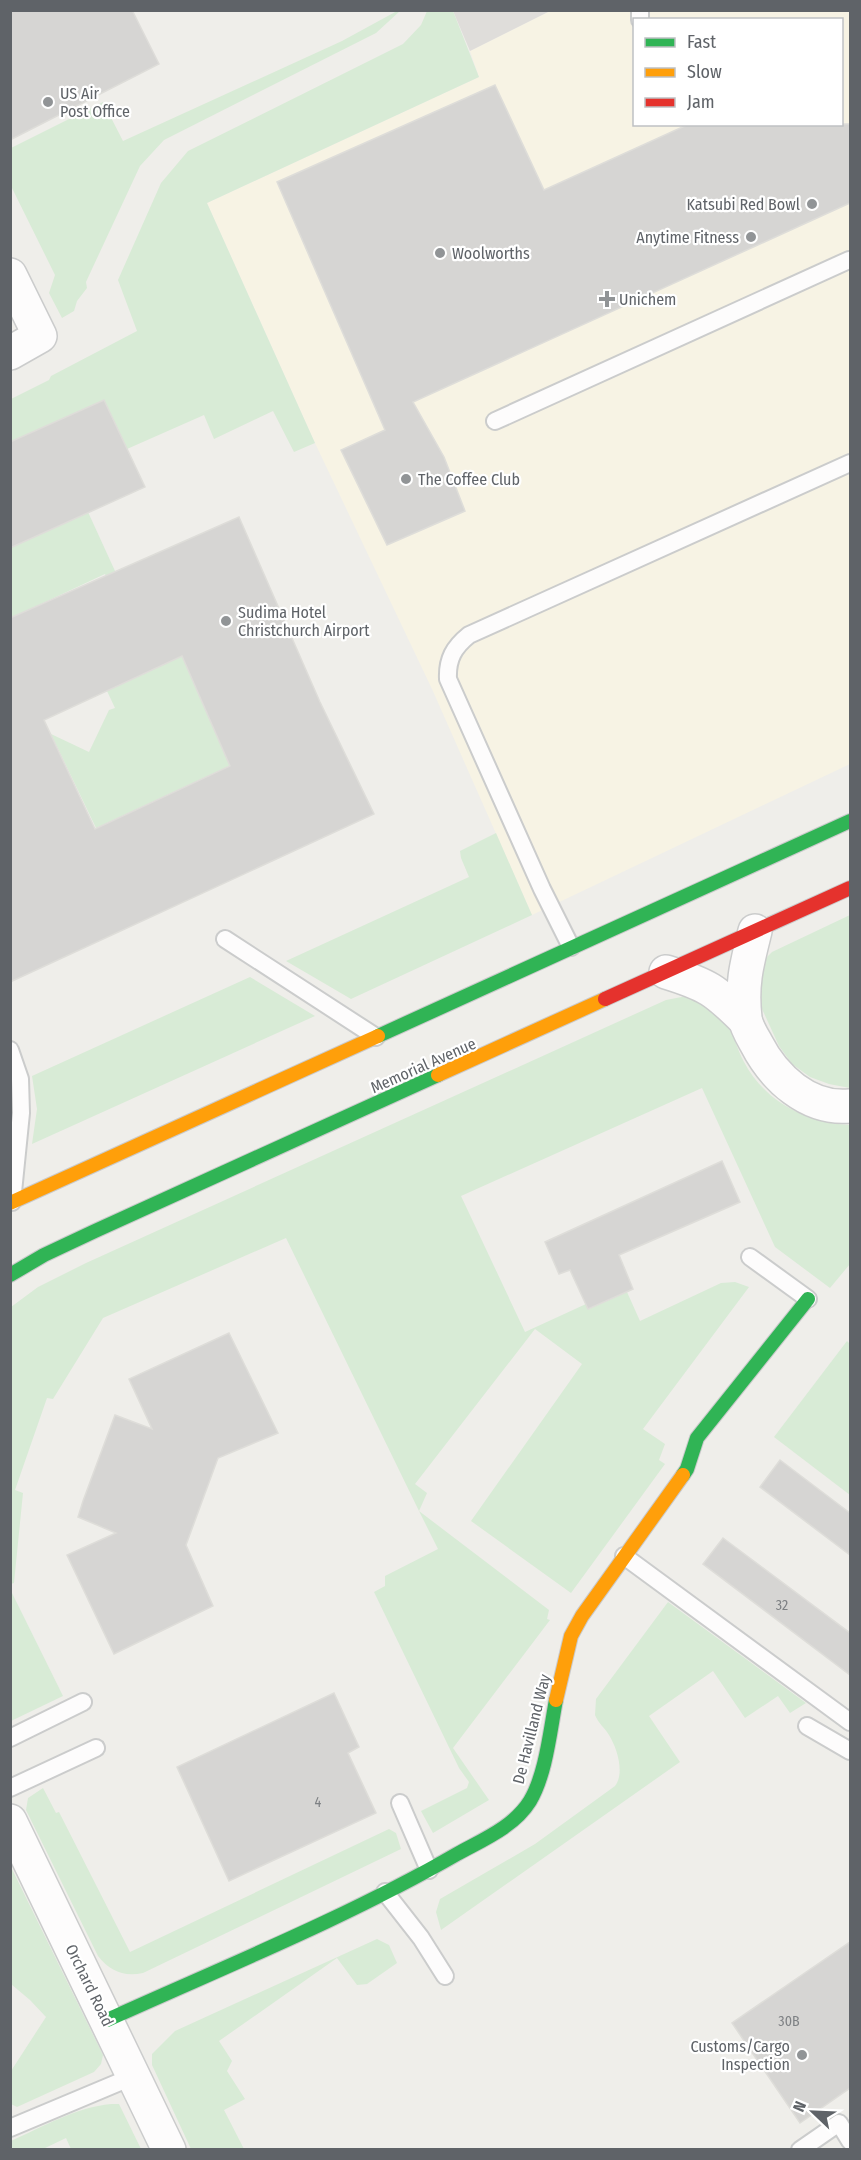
<svg xmlns="http://www.w3.org/2000/svg" width="861" height="2160" font-family="'Fira Sans Condensed',sans-serif">
<rect width="100%" height="100%" fill="#efeeea"/>
<path fill="#f7f3e4" fill-rule="evenodd" d="M 550,11 L 850,11 L 850,764 L 532,915 L 432,689 L 315,443 L 207,203 L 479,77 L 470,51 ZM 634,20 L 842,20 L 842,124 L 634,124 Z"/>
<path fill="#dfddda" d="M 453,11 L 550,11 L 470,51 Z"/>
<g fill="#d8ebd6">
<path d="M 397,11 L 400,11 L 376,33 L 164,140 L 140,166 L 92,269 L 86,282 L 87,288 L 77,301 L 74,311 L 62,318 L 49,293 L 55,275 L 11,186 L 11,148 L 103,102 L 123,141 L 342,41 Z"/>
<path d="M 427,11 L 453,11 L 479,77 L 207,203 L 315,443 L 294,452 L 273,411 L 214,439 L 204,415 L 127,449 L 104,400 L 11,442 L 11,399 L 49,380 L 51,376 L 137,331 L 118,280 L 161,183 L 188,151 L 403,44 L 421,25 Z"/>
<path d="M 88,512 L 126,595 L 117,599 L 105,574 L 11,618 L 10,547 Z"/>
<path d="M 132,632 L 312,684 L 328,720 L 96,828 L 51,734 L 89,752 L 109,710 L 115,708 L 107,691 L 150,671 Z"/>
<path d="M 496,833 L 532,915 L 351,999 L 286,961 L 469,877 L 461,858 L 460,851 Z"/>
<path d="M 850,915 L 850,1088 L 829,1084 L 810,1077 L 792,1064 L 779,1046 L 757,998 L 765,959 L 772,952 Z"/>
<path d="M 250,977 L 315,1016 L 32,1144 L 37,1109 L 32,1076 Z"/>
<path d="M 692,995 C 701,1002 718,1010 725,1020 C 733,1032 737,1049 744,1062 C 765,1102 807,1123 850,1125 L 850,1264 L 830,1288 L 775,1247 L 702,1088 L 461,1196 L 525,1332 L 586,1304 L 589,1309 L 627,1292 L 640,1321 L 721,1283 L 735,1282 L 749,1287 L 643,1429 L 665,1444 L 659,1460 L 665,1464 L 571,1593 L 471,1521 L 582,1364 L 535,1329 L 415,1484 L 427,1493 L 419,1511 L 549,1610 L 547,1619 L 550,1620 L 453,1748 L 489,1800 L 433,1833 L 421,1811 L 467,1788 L 469,1782 L 459,1768 L 374,1592 L 385,1586 L 385,1576 L 438,1549 L 419,1511 L 286,1238 L 103,1318 L 53,1399 L 47,1398 L 15,1490 L 23,1493 L 14,1583 L 11,1584 L 11,1307 L 38,1287 L 86,1263 L 666,1000 Z"/>
<path d="M 847,1341 L 850,1344 L 850,1495 L 774,1437 Z"/>
<path d="M 10,1589 L 63,1696 L 11,1721 L 10,1721 Z"/>
<path d="M 668,1602 L 806,1703 L 790,1713 L 778,1696 L 745,1718 L 713,1671 L 649,1716 L 680,1762 L 441,1930 L 436,1912 L 440,1899 L 535,1844 L 615,1786 C 625,1773 617,1748 609,1735 C 605,1728 598,1723 595,1715 L 596,1699 Z"/>
<path d="M 43,1788 L 56,1813 L 59,1812 L 130,1952 L 389,1829 L 396,1833 L 401,1849 L 143,1973 C 123,1977 110,1971 98,1956 L 26,1810 L 28,1798 Z"/>
<path d="M 10,1865 L 103,2055 L 101,2064 L 94,2072 L 17,2107 L 11,2104 L 11,2071 L 46,2017 L 30,2000 L 11,1984 Z"/>
<path d="M 377,1939 L 389,1945 L 397,1963 L 367,1984 L 357,1985 L 337,1958 L 219,2041 L 232,2061 L 227,2071 L 245,2099 L 224,2110 L 244,2149 L 191,2149 L 152,2065 L 152,2054 L 175,2031 Z"/>
<path d="M 111,2104 L 119,2104 L 141,2149 L 71,2149 L 66,2138 L 43,2149 L 11,2149 L 11,2141 C 42,2127 77,2107 111,2104 Z"/>
</g>
<g fill="#d6d5d3" stroke="#deddd9" stroke-width="1.5" fill-rule="evenodd">
<path d="M 10,10 L 132,10 L 159,64 L 10,140 Z"/>
<path d="M 495,85 L 544,190 L 689,124 L 850,124 L 850,203 L 413,402 L 444,457 L 465,511 L 387,545 L 341,450 L 385,430 L 277,182 Z"/>
<path d="M 104,400 L 145,487 L 10,548 L 10,442 Z"/>
<path d="M 239,517 L 320,702 L 374,814 L 10,982 L 10,618 ZM 182,656 L 230,766 L 95,829 L 44,720 Z"/>
<path d="M 722,1161 L 740,1202 L 619,1255 L 633,1289 L 588,1309 L 570,1270 L 559,1274 L 545,1242 Z"/>
<path d="M 229,1333 L 278,1433 L 218,1458 L 186,1545 L 213,1606 L 114,1654 L 67,1555 L 116,1533 L 78,1517 L 83,1501 L 115,1415 L 152,1429 L 129,1379 Z"/>
<path d="M 780,1460 L 850,1513 L 850,1555 L 760,1487 Z"/>
<path d="M 723,1538 L 850,1633 L 850,1675 L 703,1564 Z"/>
<path d="M 334,1693 L 359,1747 L 348,1753 L 376,1813 L 229,1881 L 177,1767 Z"/>
<path d="M 850,1942 L 850,2088 L 800,2123 L 732,2023 Z"/>
</g>
<g fill="none" stroke-linecap="round" stroke-linejoin="round">
<g stroke="#cbcccc" stroke-width="20">
<g id="lane">
<path d="M 640,10 L 640,20"/>
<path d="M 495,421 L 849,260"/>
<path d="M 225,939 L 376,1037"/>
<path d="M 571,947 L 542,889 L 448,679 C 447,659 454,647 469,635 L 850,463"/>
<path d="M 10,1050 L 20,1079 L 21,1113 L 12,1202"/>
<path d="M 750,1257 L 808,1299"/>
<path d="M 624,1556 L 850,1722"/>
<path d="M 807,1726 L 850,1751"/>
<path d="M 10,1738 L 83,1702"/>
<path d="M 10,1788 L 96,1748"/>
<path d="M 400,1803 L 429,1870"/>
<path d="M 385,1892 L 421,1938 L 445,1976"/>
<path d="M 10,2128 L 134,2076"/>
<path d="M 800,2150 L 839,2123 L 850,2141"/>
</g>
</g>
<g stroke="#cbcccc" stroke-width="36">
<g id="street">
<path d="M 10,275 L 40,336 L 10,353"/>
<path d="M 755,931 C 747,963 741,984 745,1018 C 746,1026 752,1036 756,1043 C 774,1078 808,1110 850,1106"/>
<path d="M 666,972 C 708,985 715,990 745,1020"/>
<path d="M 10,1821 L 169,2150"/>
</g>
</g>
<g stroke="#cacacb" stroke-width="16">
<g id="fast">
<path d="M 378,1036 L 850,821"/>
<path d="M 10,1275 L 44,1255 L 95,1231 L 438,1075"/>
<path d="M 683,1475 L 687,1469 L 697,1438 L 808,1299"/>
<path d="M 107,2020 C 224,1967 346,1918 457,1854 C 482,1840 514,1827 530,1801 C 546,1774 550,1731 556,1700"/>
</g>
</g>
<g stroke="#cacacb" stroke-width="16">
<g id="slow">
<path d="M 438,1075 L 605,999"/>
<path d="M 10,1203 L 378,1036"/>
<path d="M 556,1700 L 571,1636 L 582,1616 L 683,1475"/>
</g>
</g>
<g stroke="#cacacb" stroke-width="16">
<path id="jam" d="M 605,999 L 850,888"/>
</g>
<use href="#lane" stroke="#fdfcfc" stroke-width="16"/>
<use href="#street" stroke="#fdfcfc" stroke-width="33"/>
<use href="#fast" stroke="#30b455" stroke-width="14"/>
<use href="#slow" stroke="#ff9f0a" stroke-width="14"/>
<use href="#jam" stroke="#e5322d" stroke-width="14"/>
</g>
<g fill="#919496" stroke="#fff" stroke-width="2">
<circle cx="48" cy="102" r="6"/>
<circle cx="812" cy="204" r="6"/>
<circle cx="751" cy="237" r="6"/>
<circle cx="440" cy="253" r="6"/>
<path d="M604 290h6v6h6v6h-6v6h-6v-6h-6v-6h6z"/>
<circle cx="406" cy="479" r="6"/>
<circle cx="226" cy="621" r="6"/>
<circle cx="802" cy="2055" r="6"/>
</g>
<g text-anchor="middle" stroke-width="4.5" stroke-linejoin="round" paint-order="stroke">
<g font-size="14" fill="#7e8184">
<text x="782" y="1610">32</text>
<text x="318" y="1807">4</text>
<text x="789" y="2026">30B</text>
</g>
<g font-size="16" fill="#5f6368" stroke="#fff" text-anchor="start">
<text x="60" y="99">US Air<tspan x="60" dy="18">Post Office</tspan></text>
<text x="800" y="210" text-anchor="end">Katsubi Red Bowl</text>
<text x="739" y="243" text-anchor="end">Anytime Fitness</text>
<text x="452" y="259">Woolworths</text>
<text x="619" y="305">Unichem</text>
<text x="418" y="485">The Coffee Club</text>
<text x="238" y="618">Sudima Hotel<tspan x="238" dy="18">Christchurch Airport</tspan></text>
<text x="790" y="2052" text-anchor="end">Customs/Cargo<tspan x="790" dy="18">Inspection</tspan></text>
</g>
<g font-size="16" fill="#5f6368" stroke="#fff">
<text transform="translate(423 1065) rotate(-24)" y="6">Memorial Avenue</text>
<text transform="translate(531 1729) rotate(-76)" y="6">De Havilland Way</text>
<text transform="translate(90 1985) rotate(64)" y="6">Orchard Road</text>
</g>
</g>
<rect width="861" height="2160" fill="none" stroke="#5f6368" stroke-width="24"/>
<rect x="633" y="18" width="210" height="108" fill="#ffffff" stroke="#bfc1c3" stroke-width="1.5"/>
<rect x="645" y="38" width="30" height="9" fill="#30b455" stroke="#bfc1c3" stroke-width="1.5"/>
<text x="687" y="48" font-size="18" fill="#5f6368">Fast</text>
<rect x="645" y="68" width="30" height="9" fill="#ff9f0a" stroke="#bfc1c3" stroke-width="1.5"/>
<text x="687" y="78" font-size="18" fill="#5f6368">Slow</text>
<rect x="645" y="98" width="30" height="9" fill="#e5322d" stroke="#bfc1c3" stroke-width="1.5"/>
<text x="687" y="108" font-size="18" fill="#5f6368">Jam</text>
<g transform="translate(813 2112) rotate(293)" stroke="#ffffff" stroke-width="4.5" paint-order="stroke">
<path d="M0-4.5L10 22L0 15L-10 22Z" fill="#5f6368"/>
<text y="-9" font-size="16" font-weight="bold" text-anchor="middle" fill="#5f6368">N</text>
</g>
</svg>
